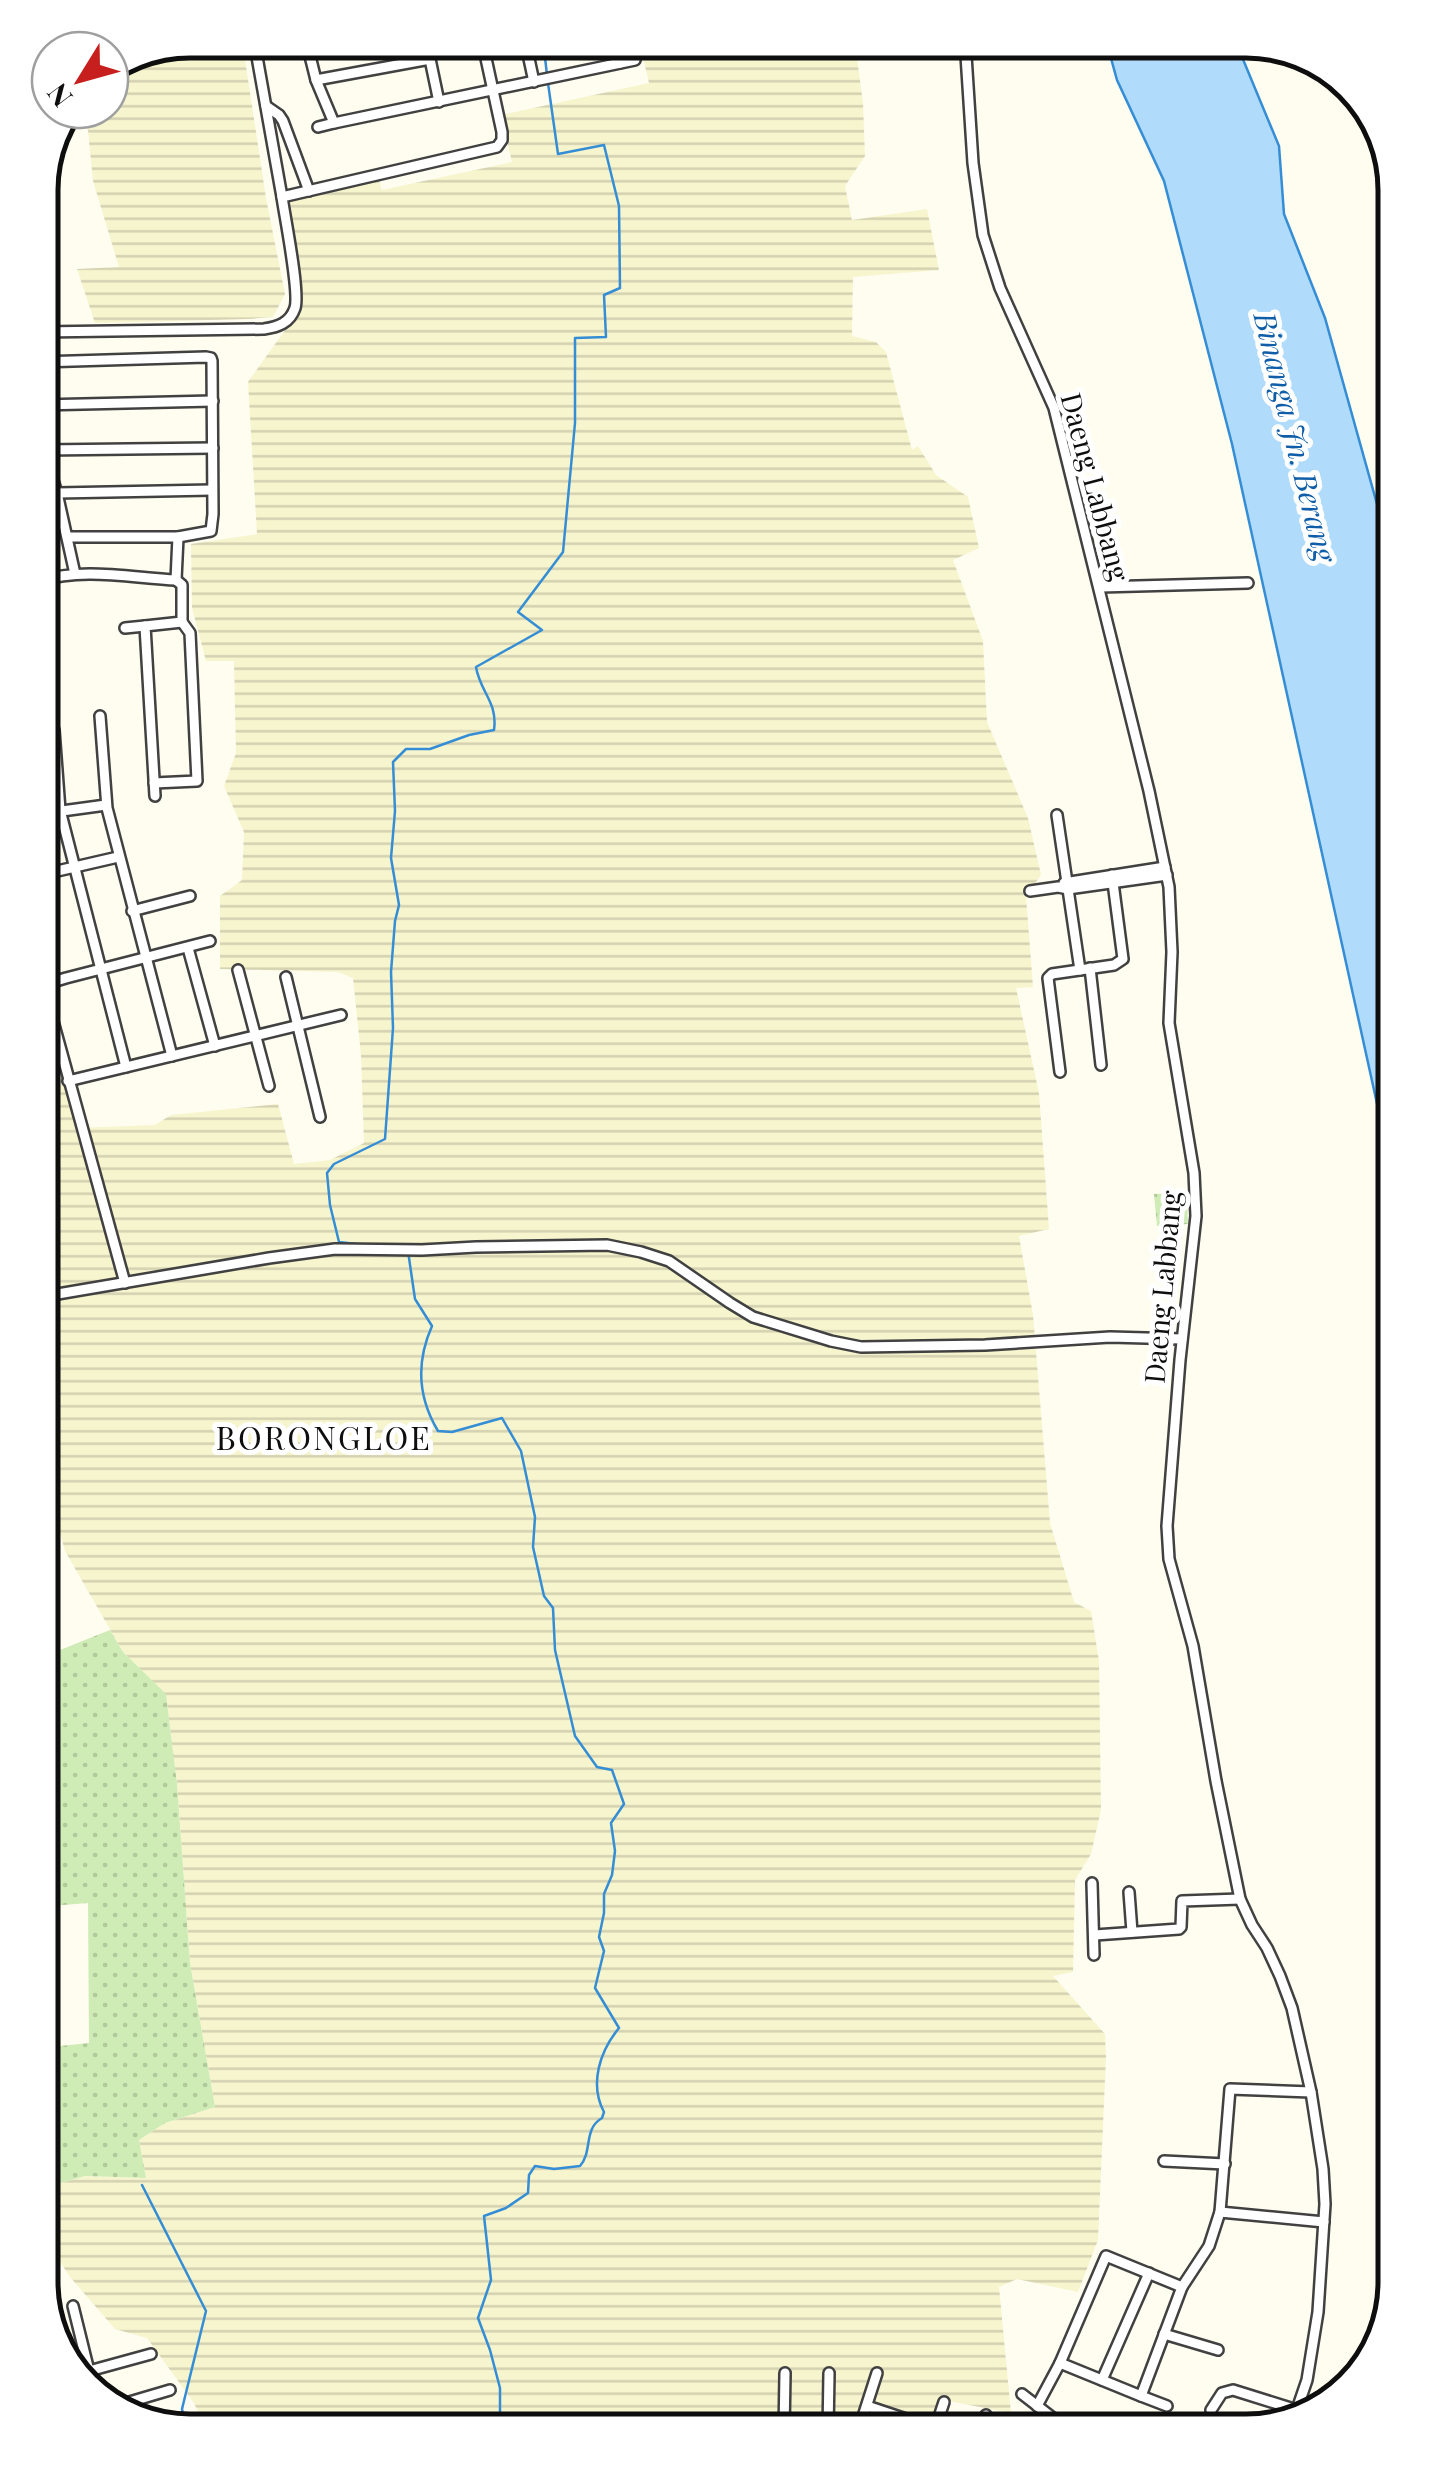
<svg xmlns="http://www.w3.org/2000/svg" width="1436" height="2472" font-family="'Playfair Display',serif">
<defs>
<pattern id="farmland-rules" width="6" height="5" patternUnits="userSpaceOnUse" patternTransform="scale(2.5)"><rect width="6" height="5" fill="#f7f5ce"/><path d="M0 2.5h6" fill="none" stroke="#d3d1b0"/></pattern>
<pattern id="green-dots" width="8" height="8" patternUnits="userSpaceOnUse" patternTransform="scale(2.5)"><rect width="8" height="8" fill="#d0ecb6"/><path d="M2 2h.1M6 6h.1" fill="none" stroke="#b1c99b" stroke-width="1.8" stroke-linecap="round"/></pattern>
</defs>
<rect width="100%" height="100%" fill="#fffdef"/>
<g fill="url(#farmland-rules)">
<path d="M 190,40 L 242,40 L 266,198 L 285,294 L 273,317 L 249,319 L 95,323 L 77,269 L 119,267 L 93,181 L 86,110 L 110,110 L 110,73 Z"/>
<path d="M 639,40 L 852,40 L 855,43 L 863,103 L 865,156 L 845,186 L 852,220 L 927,209 L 939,270 L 853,277 L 852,336 L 876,342 L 886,352 L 912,450 L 918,446 L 936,475 L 968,497 L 979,548 L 953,560 L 983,641 L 987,722 L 1028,818 L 1041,875 L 1026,896 L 1033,987 L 1016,988 L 1039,1093 L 1049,1229 L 1019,1236 L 1033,1315 L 1050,1523 L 1074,1602 L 1091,1611 L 1099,1661 L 1101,1810 L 1091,1854 L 1075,1880 L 1073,1972 L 1053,1976 L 1105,2034 L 1106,2057 L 1098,2240 L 1078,2292 L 1017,2279 L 999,2287 L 1011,2413 L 938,2399 L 938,2432 L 207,2432 L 194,2403 L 147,2338 L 115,2329 L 70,2277 L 40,2231 L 40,2189 L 85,2176 L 146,2178 L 139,2140 L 165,2123 L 215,2107 L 190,1963 L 177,1784 L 166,1695 L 123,1652 L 65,1551 L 43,1472 L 43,1405 L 40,1401 L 40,1045 L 53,1044 L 77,1128 L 155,1125 L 171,1115 L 278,1104 L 294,1164 L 330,1160 L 364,1143 L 361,1055 L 353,978 L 338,972 L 220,969 L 220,896 L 242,880 L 244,832 L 224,786 L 236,753 L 234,661 L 206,661 L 192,608 L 191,544 L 257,534 L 248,382 L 288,326 L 298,302 L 283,198 L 378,177 L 382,190 L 512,162 L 501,115 L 649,83 Z"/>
</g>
<g fill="url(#green-dots)">
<path d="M 1187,1193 L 1188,1224 L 1157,1226 L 1154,1194 Z"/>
<path d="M 110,1630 L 123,1652 L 166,1694 L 177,1784 L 190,1963 L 215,2107 L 165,2123 L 139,2140 L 146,2178 L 85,2176 L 40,2189 L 40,2048 L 89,2043 L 88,1903 L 51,1906 L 54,1945 L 40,1946 L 40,1658 Z"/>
</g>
<path fill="#b1dbfa" stroke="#348dd5" stroke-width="2.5" d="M 1106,40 L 1235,40 L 1279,146 L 1284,214 L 1325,318 L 1396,572 L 1396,1177 L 1385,1140 L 1232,444 L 1164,181 L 1117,80 Z"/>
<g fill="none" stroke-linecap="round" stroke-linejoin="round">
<g stroke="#348dd5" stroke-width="2.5">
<path d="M 543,40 L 547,75"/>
<path d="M 365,1245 L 339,1242 L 330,1205 L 327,1173 L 334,1164 L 385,1139 L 393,1028 L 391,972 L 395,921 L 399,905 L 391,858 L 395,811 L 393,762 L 406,749 L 430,749 L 469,735 L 494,730 C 498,702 480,692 476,667 L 542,630 L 518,612 L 563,552 L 575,423 L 575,338 L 606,337 L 604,295 L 620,288 L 619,206 L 604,145 L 558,154 L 548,83"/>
<path d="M 408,1251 L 415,1299 L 432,1326 C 416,1362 417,1396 438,1431 L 452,1432 L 502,1418 L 521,1451 L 535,1517 L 533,1547 L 544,1596 L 553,1608 L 555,1650 L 575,1736 L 597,1767 L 612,1770 L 624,1804 L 611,1823 L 615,1851 L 612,1875 L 604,1894 L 604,1913 L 599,1937 L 604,1951 L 595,1988 L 619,2028 C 600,2051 589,2084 604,2112 L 602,2118 C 583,2129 593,2151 580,2166 L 554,2169 L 535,2166 L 529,2175 L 528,2193 L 506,2208 L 484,2216 L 491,2280 L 478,2318 L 490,2350 L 500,2388 L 500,2418 L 494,2432"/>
<path d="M 142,2185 L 206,2311 L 182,2409 L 187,2432"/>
</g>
<g stroke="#414141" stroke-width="14">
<g id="street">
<path d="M 254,40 L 282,197"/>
<path d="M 306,40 L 316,80 L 334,123 L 635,60"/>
<path d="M 426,40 L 439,102"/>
<path d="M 525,40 L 534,82"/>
<path d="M 615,40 L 620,63"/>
<path d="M 965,40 L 973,163 L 983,235 L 1000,288 L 1054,408 L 1149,791 L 1169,887 L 1172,952 L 1169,1023 L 1194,1173 L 1196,1216 L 1180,1360 L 1167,1526 L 1169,1559 L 1193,1646 L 1216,1781 L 1240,1899 L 1252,1925 L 1267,1948 L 1280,1976 L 1292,2008 L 1311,2092 L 1323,2169 L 1325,2204 L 1318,2312 L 1307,2380 L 1293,2421"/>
<path d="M 316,80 L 430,59"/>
<path d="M 266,106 L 279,115 L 283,121 L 309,191"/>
<path d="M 318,127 L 334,123"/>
<path d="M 40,332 L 264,329 C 278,327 290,323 295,308 C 300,292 285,218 282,197 L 497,147 L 502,140 L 502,132 L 482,40"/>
<path d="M 40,362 L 206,357 L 211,358 L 212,361 L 213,514 L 211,531 L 178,537 L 68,537"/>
<path d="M 40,405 L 213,401"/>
<path d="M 40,438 L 57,493 L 75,574"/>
<path d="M 44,450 L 213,448"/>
<path d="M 57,493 L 212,490"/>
<path d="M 40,581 C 83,567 132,578 176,580 L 178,537"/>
<path d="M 1100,587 L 1248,583"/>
<path d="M 125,628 L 145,626"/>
<path d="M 40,660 L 48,695"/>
<path d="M 100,716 L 107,808 L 172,1056"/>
<path d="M 54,730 L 60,810 L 126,1067"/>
<path d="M 154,783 L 197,781 L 190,633 L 182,622"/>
<path d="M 155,796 L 145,626 L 182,622 L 182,585 L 176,580"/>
<path d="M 40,814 L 106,805"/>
<path d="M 1057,815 L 1080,970"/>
<path d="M 40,875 L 118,857"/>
<path d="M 1064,883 L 1165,867"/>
<path d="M 1030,891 L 1058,887 L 1068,889 L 1167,875"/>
<path d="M 132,911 L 190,896"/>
<path d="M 188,948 L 215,1046"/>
<path d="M 1090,968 L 1101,1065"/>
<path d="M 238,970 L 269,1086"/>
<path d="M 40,974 L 125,1283"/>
<path d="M 286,977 L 320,1117"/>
<path d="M 45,991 L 56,981 L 66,978 L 210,941"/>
<path d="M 1060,1072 L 1048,978 L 1052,974 L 1114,965 L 1123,959 L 1112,875"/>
<path d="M 68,1081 L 341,1015"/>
<path d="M 40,1297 L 269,1258 L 335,1249 L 422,1250 L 476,1247 L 607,1245 L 641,1252 L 669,1261 L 730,1303 L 753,1317 L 831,1341 L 861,1347 L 985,1345 L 1110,1337 L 1182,1339"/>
<path d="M 40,1795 L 45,1807"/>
<path d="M 1092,1883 L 1094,1955"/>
<path d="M 1129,1892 L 1132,1932"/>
<path d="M 1095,1935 L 1179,1929 L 1181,1927 L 1182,1901 L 1240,1899"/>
<path d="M 1164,2161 L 1225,2164"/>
<path d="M 1220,2212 L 1324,2222"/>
<path d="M 73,2306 L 89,2371 L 101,2401"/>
<path d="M 1164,2334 L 1218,2350"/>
<path d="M 1060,2363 L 1106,2256 L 1182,2287"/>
<path d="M 78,2374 L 151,2354"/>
<path d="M 1102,2380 L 1149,2273"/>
<path d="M 1022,2394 L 1062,2425"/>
<path d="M 1141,2396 L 1167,2406"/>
<path d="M 867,2406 L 918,2423"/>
<path d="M 1037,2406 L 1060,2363 L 1141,2396 L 1182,2287 L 1209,2246 L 1220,2212 L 1230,2089 L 1311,2092"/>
<path d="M 109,2408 L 170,2390"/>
<path d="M 1211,2410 L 1222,2393 L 1233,2390 L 1297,2410"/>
<path d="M 986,2415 L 987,2432"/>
<path d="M 935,2429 L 944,2402"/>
<path d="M 784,2432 L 785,2373"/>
<path d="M 828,2432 L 829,2373"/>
<path d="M 858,2432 L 877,2373"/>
<path d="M 915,2432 L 918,2423 L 944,2432"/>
</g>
</g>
<use href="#street" stroke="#fff" stroke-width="9"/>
</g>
<g text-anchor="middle" stroke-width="10" stroke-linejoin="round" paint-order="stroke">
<g font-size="28" fill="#0e0e0e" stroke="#fff">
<text transform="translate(1095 487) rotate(75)" y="10">Daeng Labbang</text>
<text transform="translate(1163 1287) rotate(-85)" y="10">Daeng Labbang</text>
</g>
<g font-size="30" font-style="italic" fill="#105ea8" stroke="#fff">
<text transform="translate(1294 437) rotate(76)" y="10">Binanga Jn. Berang</text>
</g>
<g font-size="32" letter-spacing="2.5" fill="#0e0e0e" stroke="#fff">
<text x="324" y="1450">BORONGLOE</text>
</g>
</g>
<path d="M0 0H1436V2472H0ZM190 58H1246A132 132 0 0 1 1378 190V2282A132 132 0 0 1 1246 2414H190A132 132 0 0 1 58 2282V190A132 132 0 0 1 190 58Z" fill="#fff" fill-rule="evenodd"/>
<path fill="none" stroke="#0e0e0e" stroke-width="5" d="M190 58H1246A132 132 0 0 1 1378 190V2282A132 132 0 0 1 1246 2414H190A132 132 0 0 1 58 2282V190A132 132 0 0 1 190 58Z"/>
<g transform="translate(80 80) rotate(233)"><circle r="48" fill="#ffffff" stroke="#9f9f9f" stroke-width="2.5"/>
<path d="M0-8L18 38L0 25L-18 38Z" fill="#c71e1e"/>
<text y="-15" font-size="28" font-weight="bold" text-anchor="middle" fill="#0e0e0e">N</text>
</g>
</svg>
